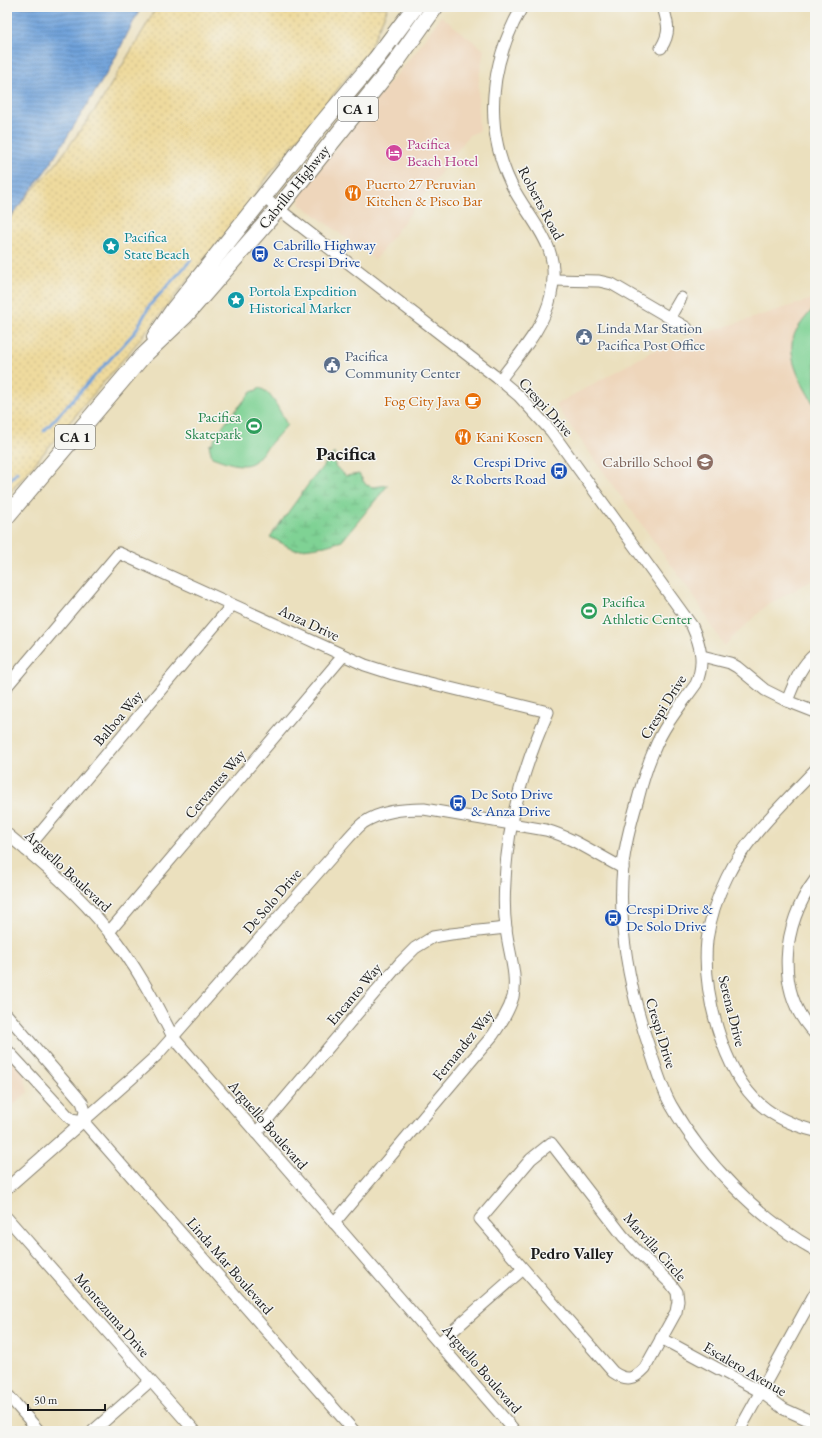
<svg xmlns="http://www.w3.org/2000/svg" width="822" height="1438" font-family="'EB Garamond',serif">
<defs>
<pattern id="wetland-marsh" width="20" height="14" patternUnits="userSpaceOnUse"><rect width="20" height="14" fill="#7fd294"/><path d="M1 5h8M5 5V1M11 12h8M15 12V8" fill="none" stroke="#6db47f"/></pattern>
<pattern id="sand-dots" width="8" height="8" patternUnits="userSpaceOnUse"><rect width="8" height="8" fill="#eeda9e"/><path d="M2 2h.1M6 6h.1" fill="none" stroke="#ccba88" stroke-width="1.8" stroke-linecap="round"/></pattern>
<pattern id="water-rules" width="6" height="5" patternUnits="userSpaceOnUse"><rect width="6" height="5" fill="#6ea1da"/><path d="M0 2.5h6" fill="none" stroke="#5a82b0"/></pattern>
</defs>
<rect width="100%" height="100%" fill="#f6f6f2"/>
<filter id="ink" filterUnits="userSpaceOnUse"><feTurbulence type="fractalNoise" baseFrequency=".025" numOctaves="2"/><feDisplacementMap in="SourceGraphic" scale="8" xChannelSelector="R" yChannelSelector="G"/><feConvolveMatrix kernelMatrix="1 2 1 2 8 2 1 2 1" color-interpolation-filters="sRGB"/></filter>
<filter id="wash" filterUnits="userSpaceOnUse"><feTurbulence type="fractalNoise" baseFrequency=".012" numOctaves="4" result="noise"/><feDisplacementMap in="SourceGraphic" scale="16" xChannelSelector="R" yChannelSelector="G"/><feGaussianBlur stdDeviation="0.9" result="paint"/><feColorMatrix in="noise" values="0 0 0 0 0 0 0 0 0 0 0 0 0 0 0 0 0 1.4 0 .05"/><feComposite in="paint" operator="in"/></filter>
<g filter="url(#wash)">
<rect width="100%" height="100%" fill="#ebe0be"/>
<g fill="#eed6bb">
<path d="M 441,16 L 484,50 L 479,78 L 478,102 L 479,131 L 469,135 L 375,260 L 303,206 L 301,207 L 299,203 L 300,196 L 344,138 L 417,50 Z"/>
<path d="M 815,298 L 815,579 L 767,605 L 724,646 L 695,598 L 555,405 L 658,348 Z"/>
<path d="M 7,1054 L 23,1071 L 28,1092 L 7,1111 Z"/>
</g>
<g fill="#7fd294" stroke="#4e7758">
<path d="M 815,306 L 815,406 C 803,386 783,355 796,331 C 801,322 809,314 815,306 Z"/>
<path d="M 258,388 C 271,389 281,414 287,425 L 256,460 C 245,471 224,461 212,457 L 209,445 L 212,444 L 219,431 L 251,392 L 257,390 Z"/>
</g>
<path fill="url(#wetland-marsh)" stroke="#4e7758" d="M 334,453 L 335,466 L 346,476 L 359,474 L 366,485 L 373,487 L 388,485 L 342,541 L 325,546 L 295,550 L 270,537 L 310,482 Z"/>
<path fill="url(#sand-dots)" stroke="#857b5d" d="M 157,7 L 388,7 L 369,50 L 269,175 L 244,210 L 142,337 L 7,496 L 7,219 L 56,164 L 100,103 Z"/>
<path fill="url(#water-rules)" stroke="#455e7b" d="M 7,7 L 141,7 L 110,68 L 49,166 L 7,222 Z"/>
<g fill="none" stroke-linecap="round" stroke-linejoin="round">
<g stroke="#6ea1da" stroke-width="3">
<path d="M 44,431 L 135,332 L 150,305 L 191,260"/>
<path d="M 7,483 L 17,472"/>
</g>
</g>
</g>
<g filter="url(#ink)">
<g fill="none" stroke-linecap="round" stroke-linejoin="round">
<g stroke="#847e6d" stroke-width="13">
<g id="minor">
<path d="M 661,48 C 671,32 668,24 663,7"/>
<path d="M 263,197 L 500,380 L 519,396 L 551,431 L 692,626 C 701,646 705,663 696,684 C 681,705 664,725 654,750 C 647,766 642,783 638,799 C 631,822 625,843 623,866 C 617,928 631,995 651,1053 C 657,1071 662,1089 671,1105 C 703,1161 759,1219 815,1250"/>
<path d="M 553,280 L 599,281 L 612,284 L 687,328"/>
<path d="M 670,317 L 681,298"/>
<path d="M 500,380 C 519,354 544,328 551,295 C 562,244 531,224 511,184 C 483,126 490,63 522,7"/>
<path d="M 702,656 L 730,663 L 737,667 L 765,690 L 787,701 L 815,712"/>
<path d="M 7,686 L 119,553 L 365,665 L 393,674 L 548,712 C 524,766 507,823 505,882 C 504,897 504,913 506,928 C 508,950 518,975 513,997 C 509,1011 501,1023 493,1035 L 334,1223"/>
<path d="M 787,701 C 794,684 800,666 815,654"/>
<path d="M 815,770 C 786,801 746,838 727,877 C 717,897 710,918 707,940 C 702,990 722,1071 761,1105 C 777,1119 796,1126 815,1131"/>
<path d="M 7,834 C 43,864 79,894 108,931 C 135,963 154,1000 173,1037 L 515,1431"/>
<path d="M 26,850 L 232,605"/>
<path d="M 815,880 C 782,924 774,992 815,1034"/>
<path d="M 109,932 L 343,656"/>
<path d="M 7,1015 L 82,1102 L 85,1111 L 83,1121"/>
<path d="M 7,1050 L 67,1115 L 71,1119 L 83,1121 L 354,1431"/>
<path d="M 256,1133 L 400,963 L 415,948 L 433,937 L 451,934 L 506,928"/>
<path d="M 551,1143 L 623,1236 L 638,1252 L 671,1284 L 677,1292 L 678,1301 L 676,1312 L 645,1368 C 634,1380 626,1381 613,1372 L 480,1219 L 531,1159 Z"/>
<path d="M 7,1188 L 132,1078 L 156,1056 L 343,844 C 349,837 356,829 363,823 C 381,811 402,809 424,809 L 546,830 C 574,838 597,855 623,868"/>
<path d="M 7,1218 L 195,1431"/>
<path d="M 661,1338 L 761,1392 L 784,1409 L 815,1423"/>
<path d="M 440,1342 L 523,1269"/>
<path d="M 7,1394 L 39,1431"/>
<path d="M 93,1431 L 150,1381"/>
<path d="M 739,1431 L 815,1293"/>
</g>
</g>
<g stroke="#847e6d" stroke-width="18">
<g id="highway">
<path d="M 155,337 L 174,309 L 320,126 L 376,59 L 415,7"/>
<path d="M 7,516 L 142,357 L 185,316 L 278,209 L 396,62 L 435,7"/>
</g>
</g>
<use href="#minor" stroke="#fff" stroke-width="11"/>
<use href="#highway" stroke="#fff" stroke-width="16"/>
</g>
</g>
<defs>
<g id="hotel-disc" transform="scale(0.9)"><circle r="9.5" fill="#d1479c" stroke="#f6f6f2"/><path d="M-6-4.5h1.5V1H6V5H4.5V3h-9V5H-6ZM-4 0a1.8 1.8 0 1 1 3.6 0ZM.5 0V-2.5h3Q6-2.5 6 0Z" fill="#fff"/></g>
<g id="restaurant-disc" transform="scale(0.9)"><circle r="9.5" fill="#e8710a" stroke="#f6f6f2"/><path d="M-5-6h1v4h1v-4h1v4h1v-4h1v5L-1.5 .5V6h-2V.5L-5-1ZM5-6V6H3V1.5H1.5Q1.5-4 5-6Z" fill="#fff"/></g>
<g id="sight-disc" transform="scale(0.9)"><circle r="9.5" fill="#0f9aa8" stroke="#f6f6f2"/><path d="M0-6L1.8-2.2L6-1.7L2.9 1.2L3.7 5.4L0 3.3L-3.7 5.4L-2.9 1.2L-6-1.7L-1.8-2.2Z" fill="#fff"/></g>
<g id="bus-disc" transform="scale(0.9)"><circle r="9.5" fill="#1a4fb4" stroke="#f6f6f2"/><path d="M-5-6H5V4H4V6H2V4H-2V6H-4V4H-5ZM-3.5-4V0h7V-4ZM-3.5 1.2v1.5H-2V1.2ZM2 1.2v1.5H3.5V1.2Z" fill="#fff"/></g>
<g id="civic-disc" transform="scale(0.9)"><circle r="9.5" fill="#5c6f8a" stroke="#f6f6f2"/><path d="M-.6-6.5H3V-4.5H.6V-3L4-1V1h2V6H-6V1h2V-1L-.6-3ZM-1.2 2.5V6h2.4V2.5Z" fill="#fff"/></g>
<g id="cafe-disc" transform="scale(0.9)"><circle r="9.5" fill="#e8710a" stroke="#f6f6f2"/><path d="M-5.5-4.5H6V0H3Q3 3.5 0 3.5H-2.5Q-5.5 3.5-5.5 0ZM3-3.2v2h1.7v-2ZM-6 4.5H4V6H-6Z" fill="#fff"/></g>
<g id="stadium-disc" transform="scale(0.9)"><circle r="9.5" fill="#2e9e5b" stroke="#f6f6f2"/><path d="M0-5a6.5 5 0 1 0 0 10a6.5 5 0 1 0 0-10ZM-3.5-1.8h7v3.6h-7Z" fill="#fff"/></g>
<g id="school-disc" transform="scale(0.9)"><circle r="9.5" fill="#8d6e63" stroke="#f6f6f2"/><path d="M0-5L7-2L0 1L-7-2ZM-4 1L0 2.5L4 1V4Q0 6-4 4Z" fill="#fff"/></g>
</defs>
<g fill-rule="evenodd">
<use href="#hotel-disc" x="394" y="153"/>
<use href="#restaurant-disc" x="353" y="193"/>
<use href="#sight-disc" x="111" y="246"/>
<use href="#bus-disc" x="260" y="254"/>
<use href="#sight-disc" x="236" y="300"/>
<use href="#civic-disc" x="584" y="337"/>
<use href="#civic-disc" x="332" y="365"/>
<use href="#cafe-disc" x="473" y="401"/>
<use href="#stadium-disc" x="254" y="426"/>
<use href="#restaurant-disc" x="463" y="437"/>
<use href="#school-disc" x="705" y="462"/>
<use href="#bus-disc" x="559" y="471"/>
<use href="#stadium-disc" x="589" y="611"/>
<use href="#bus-disc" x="458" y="803"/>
<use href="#bus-disc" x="613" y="918"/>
</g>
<g text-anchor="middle" stroke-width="3" stroke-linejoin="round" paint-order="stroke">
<g fill="#f6f6f2" stroke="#5d5d5c" stroke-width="1">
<rect x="338" y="97" width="40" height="24" rx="3"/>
<rect x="55" y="425" width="40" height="24" rx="3"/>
</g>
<g font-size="14" font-weight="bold" fill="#1c1c1c">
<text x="358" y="114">CA 1</text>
<text x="75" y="442">CA 1</text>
</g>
<g font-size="15" fill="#b23c85" stroke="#f6f6f2" text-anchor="start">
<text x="407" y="149">Pacifica<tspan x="407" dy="17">Beach Hotel</tspan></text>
</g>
<g font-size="15" fill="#c56008" stroke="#f6f6f2" text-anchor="start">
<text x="366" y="189">Puerto 27 Peruvian<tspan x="366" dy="17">Kitchen &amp; Pisco Bar</tspan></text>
<text x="460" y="406" text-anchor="end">Fog City Java</text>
<text x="476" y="442">Kani Kosen</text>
</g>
<g font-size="15" fill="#1c1c1c" stroke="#f6f6f2">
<text transform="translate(294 187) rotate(-51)" y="5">Cabrillo Highway</text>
<text transform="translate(541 203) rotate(62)" y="5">Roberts Road</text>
<text transform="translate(546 407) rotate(48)" y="5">Crespi Drive</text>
<text transform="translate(309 623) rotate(25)" y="5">Anza Drive</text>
<text transform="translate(663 707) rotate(-58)" y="5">Crespi Drive</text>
<text transform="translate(118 718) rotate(-50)" y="5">Balboa Way</text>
<text transform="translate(215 784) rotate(-50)" y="5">Cervantes Way</text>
<text transform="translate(68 871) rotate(43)" y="5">Arguello Boulevard</text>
<text transform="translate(272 901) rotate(-49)" y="5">De Solo Drive</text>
<text transform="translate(354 994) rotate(-50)" y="5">Encanto Way</text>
<text transform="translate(732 1011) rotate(76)" y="5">Serena Drive</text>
<text transform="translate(661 1033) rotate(73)" y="5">Crespi Drive</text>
<text transform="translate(463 1045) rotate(-51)" y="5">Fernandez Way</text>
<text transform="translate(268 1125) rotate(49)" y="5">Arguello Boulevard</text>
<text transform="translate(655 1247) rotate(48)" y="5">Marvilla Circle</text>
<text transform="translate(230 1266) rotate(49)" y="5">Linda Mar Boulevard</text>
<text transform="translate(112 1315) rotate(49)" y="5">Montezuma Drive</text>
<text transform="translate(482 1369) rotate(49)" y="5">Arguello Boulevard</text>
<text transform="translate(745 1369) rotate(30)" y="5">Escalero Avenue</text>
</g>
<g font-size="15" fill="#0d838f" stroke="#f6f6f2" text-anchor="start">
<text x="124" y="242">Pacifica<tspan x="124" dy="17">State Beach</tspan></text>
<text x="249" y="296">Portola Expedition<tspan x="249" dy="17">Historical Marker</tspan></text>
</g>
<g font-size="15" fill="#164399" stroke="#f6f6f2" text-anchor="start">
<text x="273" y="250">Cabrillo Highway<tspan x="273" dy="17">&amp; Crespi Drive</tspan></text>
<text x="546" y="467" text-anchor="end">Crespi Drive<tspan x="546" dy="17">&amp; Roberts Road</tspan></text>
<text x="471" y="799">De Soto Drive<tspan x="471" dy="17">&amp; Anza Drive</tspan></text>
<text x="626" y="914">Crespi Drive &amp;<tspan x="626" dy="17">De Solo Drive</tspan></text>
</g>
<g font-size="15" fill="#4e5e75" stroke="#f6f6f2" text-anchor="start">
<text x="597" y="333">Linda Mar Station<tspan x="597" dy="17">Pacifica Post Office</tspan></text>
<text x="345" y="361">Pacifica<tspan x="345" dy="17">Community Center</tspan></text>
</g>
<g font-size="15" fill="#27864d" stroke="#f6f6f2" text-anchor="end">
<text x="241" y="422">Pacifica<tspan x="241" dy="17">Skatepark</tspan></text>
<text x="602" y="607" text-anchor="start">Pacifica<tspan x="602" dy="17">Athletic Center</tspan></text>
</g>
<g font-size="15" fill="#785e54" stroke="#f6f6f2" text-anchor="end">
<text x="692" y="467">Cabrillo School</text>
</g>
<g font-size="16" font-weight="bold" fill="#1c1c1c" stroke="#f6f6f2">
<text x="572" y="1259">Pedro Valley</text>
</g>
<g font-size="19" font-weight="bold" fill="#1c1c1c" stroke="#f6f6f2">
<text x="346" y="460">Pacifica</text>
</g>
</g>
<rect width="822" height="1438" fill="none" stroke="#f6f6f2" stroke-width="24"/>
<path d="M28 1404v6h77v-6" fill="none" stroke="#1c1c1c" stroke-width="2"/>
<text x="34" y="1404" font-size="12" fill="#1c1c1c" stroke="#f6f6f2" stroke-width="3" paint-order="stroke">50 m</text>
</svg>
